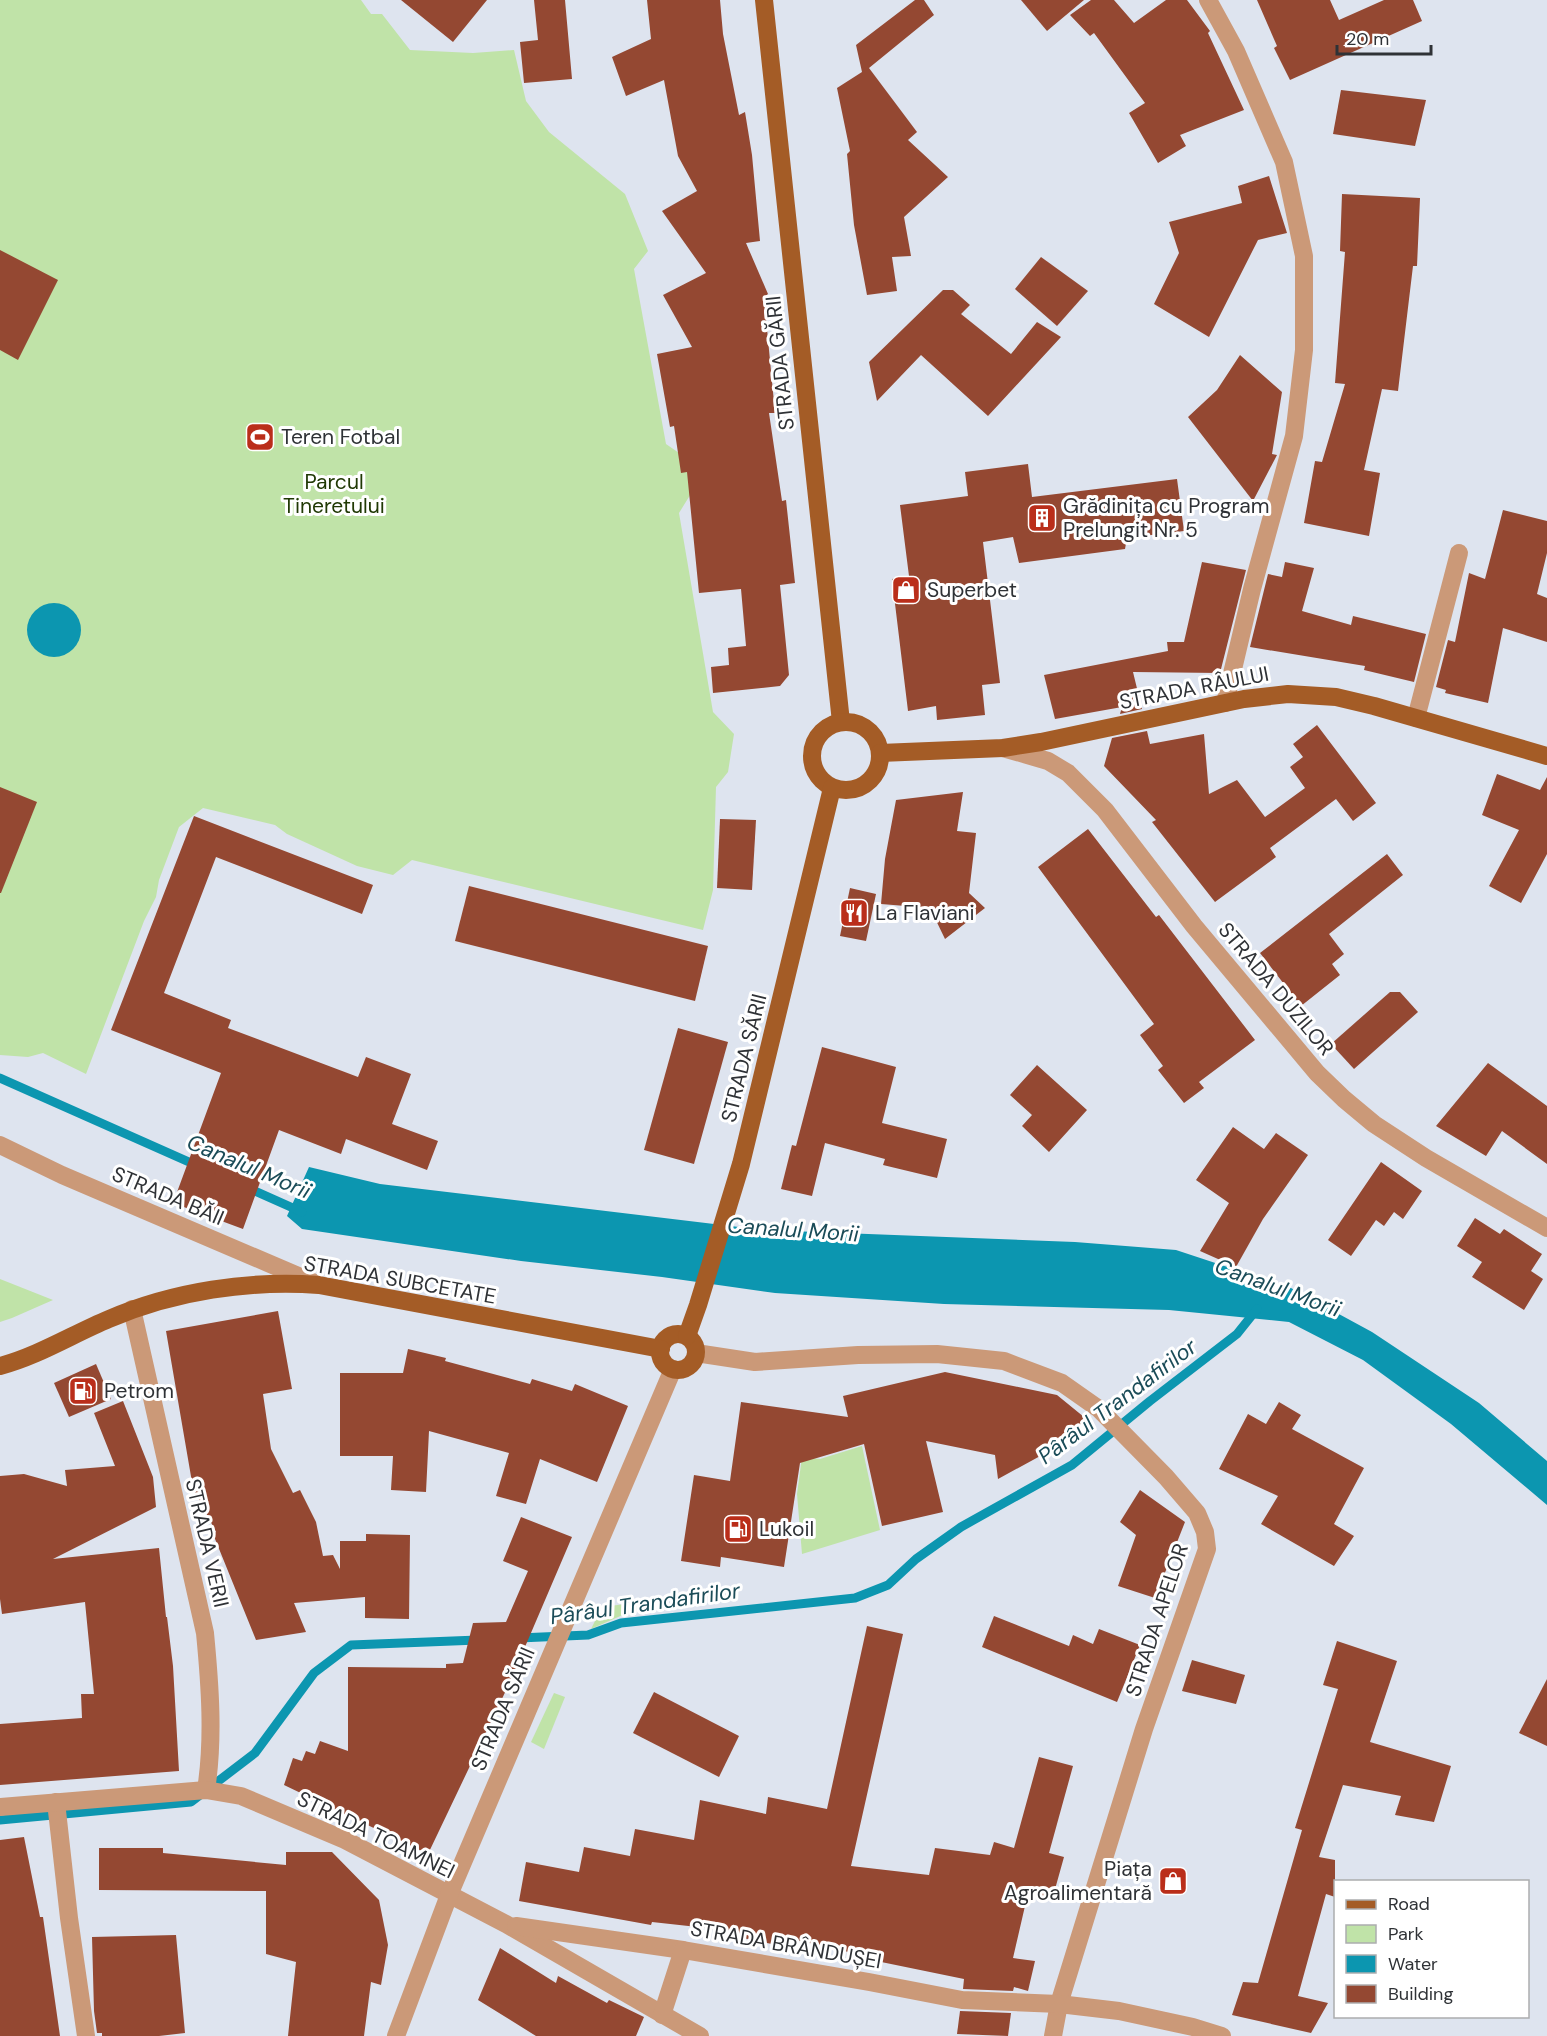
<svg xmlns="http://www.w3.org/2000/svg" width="1547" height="2036" font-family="'DM Sans',sans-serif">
<rect width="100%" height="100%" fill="#dee4ef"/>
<g fill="#c0e3a8">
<path d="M 0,0 L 361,0 L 371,14 L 382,14 L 410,50 L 473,53 L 514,50 L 526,101 L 549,132 L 625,194 L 648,251 L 634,269 L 666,444 L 705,471 L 679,513 L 713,712 L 734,734 L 728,772 L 716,787 L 713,890 L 703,930 L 412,860 L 393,875 L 357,866 L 287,834 L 275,825 L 203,808 L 179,827 L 159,880 L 156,897 L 144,921 L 86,1074 L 43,1053 L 28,1057 L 0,1055 Z"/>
<path d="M 0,1279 L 53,1300 L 12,1318 L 0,1322 Z"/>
<path d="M 862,1446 L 880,1530 L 802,1554 L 797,1494 L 802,1457 L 820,1459 Z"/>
<path d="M 664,1599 L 665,1607 L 634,1610 L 591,1629 L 602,1607 Z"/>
<path d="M 554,1693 L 565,1697 L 544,1749 L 531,1742 Z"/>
</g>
<g fill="#0c96b0">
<circle cx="54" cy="630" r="27"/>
<path d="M 309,1167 L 380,1184 L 764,1230 L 1075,1242 L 1176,1250 L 1291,1288 L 1372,1332 L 1479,1403 L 1547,1461 L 1547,1505 L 1451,1424 L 1363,1360 L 1289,1322 L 1169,1310 L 944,1304 L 775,1293 L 662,1277 L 521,1261 L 302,1229 L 287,1216 Z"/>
</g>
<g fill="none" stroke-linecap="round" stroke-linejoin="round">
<g stroke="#0c96b0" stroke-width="9">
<path d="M 0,1078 L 198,1166"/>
<path d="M 246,1187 L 302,1212"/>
<path d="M 519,1638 L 588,1635 L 621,1623 L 855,1598 L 888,1585 L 916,1559 L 961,1527 L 1072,1465 L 1150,1401 L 1237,1334 L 1257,1309"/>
<path d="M 0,1820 L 191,1802 L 255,1753 L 314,1673 L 351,1645 L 478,1640"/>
</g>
</g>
<g fill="#944832">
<path d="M 401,0 L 487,0 L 453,42 Z"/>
<path d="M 534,0 L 565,0 L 572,79 L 524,83 L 520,42 L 538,40 Z"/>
<path d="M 647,0 L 720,0 L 723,34 L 739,115 L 745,112 L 752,155 L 760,241 L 746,243 L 768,294 L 764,297 L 775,413 L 769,413 L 782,501 L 786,500 L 795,583 L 780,585 L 789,675 L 780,686 L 713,693 L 711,667 L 729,665 L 728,648 L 746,646 L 741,589 L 699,593 L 687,472 L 681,473 L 674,426 L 670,427 L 657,354 L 692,347 L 663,295 L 706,273 L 662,211 L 697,191 L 678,156 L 664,80 L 626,96 L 612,57 L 651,39 Z"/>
<path d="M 915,0 L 924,0 L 934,15 L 869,68 L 917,132 L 908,140 L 948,177 L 904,217 L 911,256 L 892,257 L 897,291 L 867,295 L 854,225 L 847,154 L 850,151 L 837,88 L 862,72 L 856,45 Z"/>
<path d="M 1021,0 L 1084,0 L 1047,31 Z"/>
<path d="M 1091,0 L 1114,0 L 1134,23 L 1166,0 L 1187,0 L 1210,31 L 1208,33 L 1244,110 L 1180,135 L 1186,146 L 1158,163 L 1129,113 L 1145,103 L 1094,33 L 1090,36 L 1070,15 Z"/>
<path d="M 1257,0 L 1330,0 L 1339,20 L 1384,0 L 1413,0 L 1422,21 L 1290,80 L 1274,48 L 1277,46 Z"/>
<path d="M 1341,90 L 1426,100 L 1415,146 L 1333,134 Z"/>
<path d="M 1269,176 L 1287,233 L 1258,240 L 1209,337 L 1154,304 L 1179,253 L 1169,222 L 1242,203 L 1238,186 Z"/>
<path d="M 1342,194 L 1420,198 L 1417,266 L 1413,266 L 1398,391 L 1382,389 L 1364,470 L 1380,473 L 1369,536 L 1304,523 L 1315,461 L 1322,462 L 1345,384 L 1335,383 L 1345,252 L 1340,251 Z"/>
<path d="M 0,250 L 58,280 L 18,360 L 0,350 Z"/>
<path d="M 1041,257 L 1088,291 L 1057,326 L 1015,289 Z"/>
<path d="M 943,290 L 953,290 L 970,305 L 961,314 L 1011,354 L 1037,322 L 1061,337 L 988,416 L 921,355 L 877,401 L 869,362 Z"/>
<path d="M 1240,355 L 1282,392 L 1272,454 L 1277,455 L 1253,501 L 1188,417 L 1217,390 Z"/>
<path d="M 1028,464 L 1032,497 L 1177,479 L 1184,531 L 1127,538 L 1125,549 L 1019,563 L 1013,537 L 983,542 L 1000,683 L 982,685 L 985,715 L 937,720 L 936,706 L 908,711 L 892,579 L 909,576 L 900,505 L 968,496 L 965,472 Z"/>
<path d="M 1503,510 L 1547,521 L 1547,553 L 1537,594 L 1547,598 L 1547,642 L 1503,628 L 1488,703 L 1445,693 L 1446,690 L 1436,687 L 1448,640 L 1455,642 L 1469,573 L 1485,579 Z"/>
<path d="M 1202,562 L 1246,570 L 1220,673 L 1133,672 L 1142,709 L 1120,714 L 1122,707 L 1055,719 L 1044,675 L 1168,651 L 1167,642 L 1184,642 Z"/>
<path d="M 1285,562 L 1314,568 L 1302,611 L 1351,625 L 1353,616 L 1426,634 L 1414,682 L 1364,670 L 1365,666 L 1250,647 L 1268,574 L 1282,577 Z"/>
<path d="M 1317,725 L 1376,803 L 1353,821 L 1336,799 L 1270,848 L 1276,857 L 1215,902 L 1152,822 L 1156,820 L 1104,766 L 1112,738 L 1147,731 L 1150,744 L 1204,734 L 1209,794 L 1237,780 L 1265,817 L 1305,788 L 1290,767 L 1303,757 L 1293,744 Z"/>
<path d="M 1497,774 L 1540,790 L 1547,777 L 1547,854 L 1521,903 L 1489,886 L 1519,830 L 1482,815 Z"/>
<path d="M 0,787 L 37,802 L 1,893 L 0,893 Z"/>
<path d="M 963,792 L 957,831 L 976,833 L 969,893 L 985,908 L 945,939 L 930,908 L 881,904 L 885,859 L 896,800 Z"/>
<path d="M 194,816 L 373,885 L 362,914 L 216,857 L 164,993 L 231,1020 L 228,1028 L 358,1077 L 366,1057 L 411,1074 L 392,1124 L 438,1141 L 427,1170 L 346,1139 L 341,1154 L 279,1130 L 243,1229 L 173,1203 L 221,1073 L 111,1030 Z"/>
<path d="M 720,819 L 756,820 L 752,890 L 717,888 Z"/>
<path d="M 1088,829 L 1156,917 L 1159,915 L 1255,1040 L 1199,1082 L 1204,1088 L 1184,1103 L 1158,1070 L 1163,1066 L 1140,1035 L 1154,1024 L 1038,867 Z"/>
<path d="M 1387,854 L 1403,875 L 1329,934 L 1344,954 L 1332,964 L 1340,975 L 1301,1006 L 1260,953 Z"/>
<path d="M 469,886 L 708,946 L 695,1001 L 455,941 Z"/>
<path d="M 850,888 L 876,894 L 866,941 L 840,936 Z"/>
<path d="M 1390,992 L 1400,992 L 1418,1012 L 1354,1069 L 1331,1044 Z"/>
<path d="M 678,1028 L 728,1042 L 694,1164 L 644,1150 Z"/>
<path d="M 822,1047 L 896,1067 L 882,1123 L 947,1139 L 937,1178 L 883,1165 L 885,1159 L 825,1143 L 812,1196 L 781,1189 L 792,1145 L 796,1146 Z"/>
<path d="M 1488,1063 L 1547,1106 L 1547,1164 L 1502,1131 L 1486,1156 L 1436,1126 Z"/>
<path d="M 1037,1065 L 1087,1110 L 1049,1152 L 1022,1126 L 1032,1115 L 1010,1095 Z"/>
<path d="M 1233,1127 L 1264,1149 L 1276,1133 L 1308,1155 L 1263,1219 L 1236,1267 L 1200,1251 L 1229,1203 L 1196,1180 Z"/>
<path d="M 1381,1162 L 1422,1191 L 1403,1219 L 1394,1212 L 1384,1226 L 1376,1220 L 1351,1256 L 1328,1240 Z"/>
<path d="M 1475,1218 L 1500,1234 L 1504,1229 L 1542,1254 L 1531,1271 L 1543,1279 L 1524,1310 L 1472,1277 L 1482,1262 L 1457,1246 Z"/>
<path d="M 278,1311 L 292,1389 L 263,1394 L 271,1449 L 293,1493 L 300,1490 L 316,1522 L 323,1556 L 333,1555 L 340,1569 L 340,1541 L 366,1541 L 366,1534 L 410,1535 L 409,1619 L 365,1618 L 365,1597 L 294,1603 L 306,1632 L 256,1640 L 213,1534 L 216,1532 L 193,1488 L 166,1331 Z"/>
<path d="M 408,1349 L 446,1358 L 445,1361 L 530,1384 L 532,1379 L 572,1391 L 575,1384 L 628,1406 L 597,1482 L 540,1459 L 526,1504 L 496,1496 L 509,1453 L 429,1431 L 426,1492 L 391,1490 L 393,1456 L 340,1456 L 340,1373 L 403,1373 Z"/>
<path d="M 96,1364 L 111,1399 L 69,1417 L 54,1383 Z"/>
<path d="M 945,1372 L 1057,1395 L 1095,1426 L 998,1479 L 995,1455 L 926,1441 L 943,1512 L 882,1526 L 864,1444 L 800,1463 L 784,1567 L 721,1557 L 720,1567 L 681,1561 L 694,1475 L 730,1481 L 741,1402 L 848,1417 L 843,1396 Z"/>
<path d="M 123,1401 L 153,1477 L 156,1507 L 53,1559 L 159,1548 L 166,1617 L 167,1617 L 173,1666 L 179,1771 L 0,1785 L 0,1724 L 82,1718 L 81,1694 L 94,1694 L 85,1602 L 2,1614 L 0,1599 L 0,1476 L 24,1474 L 67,1486 L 65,1470 L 115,1466 L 94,1413 Z"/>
<path d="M 1279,1402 L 1301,1415 L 1292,1429 L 1364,1468 L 1334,1524 L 1354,1536 L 1334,1566 L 1261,1524 L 1278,1496 L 1219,1469 L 1248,1414 L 1266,1424 Z"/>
<path d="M 1140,1490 L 1185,1522 L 1155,1598 L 1118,1586 L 1136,1535 L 1120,1522 Z"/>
<path d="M 521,1517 L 572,1537 L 510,1682 L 428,1854 L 284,1785 L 293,1758 L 302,1761 L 306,1751 L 315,1754 L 320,1741 L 348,1751 L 348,1667 L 446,1668 L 446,1664 L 463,1663 L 473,1623 L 506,1622 L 528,1571 L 503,1561 Z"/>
<path d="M 994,1616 L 1069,1646 L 1073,1635 L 1093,1644 L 1099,1629 L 1140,1645 L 1117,1702 L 982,1647 Z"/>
<path d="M 867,1626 L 903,1634 L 851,1866 L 929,1875 L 935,1848 L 990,1855 L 994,1842 L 1014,1848 L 1039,1757 L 1073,1766 L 1049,1853 L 1064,1857 L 1052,1900 L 1028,1893 L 1013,1958 L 1035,1961 L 1028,1991 L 1014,1987 L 1013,1991 L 963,1989 L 964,1979 L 852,1956 L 853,1953 L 779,1936 L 777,1945 L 733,1936 L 734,1931 L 652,1922 L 651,1925 L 519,1901 L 526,1862 L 579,1872 L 584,1847 L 630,1856 L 635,1829 L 694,1840 L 700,1800 L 766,1814 L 768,1797 L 827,1809 Z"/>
<path d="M 1337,1641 L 1397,1661 L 1370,1742 L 1451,1766 L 1434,1822 L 1395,1815 L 1401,1796 L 1343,1785 L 1319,1857 L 1335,1860 L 1335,1897 L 1326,1894 L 1298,1996 L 1328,2003 L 1311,2033 L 1232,2015 L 1243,1982 L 1258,1983 L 1302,1830 L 1295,1828 L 1338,1689 L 1323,1685 Z"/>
<path d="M 1192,1660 L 1245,1675 L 1236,1704 L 1182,1691 Z"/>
<path d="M 1547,1679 L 1547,1746 L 1519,1733 Z"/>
<path d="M 654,1692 L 739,1736 L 719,1777 L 633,1733 Z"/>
<path d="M 24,1837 L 40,1917 L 43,1917 L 60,2036 L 0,2036 L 0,1840 Z"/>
<path d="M 99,1848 L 163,1848 L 163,1853 L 286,1865 L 286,1852 L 332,1852 L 379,1900 L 388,1945 L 381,1985 L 371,1982 L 364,2036 L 288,2036 L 296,1962 L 266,1954 L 266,1891 L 99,1890 Z"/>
<path d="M 176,1935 L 185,2033 L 159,2036 L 102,2036 L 102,2033 L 97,2033 L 94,2011 L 92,1937 Z"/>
<path d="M 500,1948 L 556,1983 L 558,1976 L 607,2003 L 609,2000 L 644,2017 L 636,2036 L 536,2036 L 478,2000 Z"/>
<path d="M 960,2011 L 1011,2013 L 1008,2036 L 957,2034 Z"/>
</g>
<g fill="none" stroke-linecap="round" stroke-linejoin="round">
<g stroke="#cb9978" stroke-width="18">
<path d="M 1208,0 L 1236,51 L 1284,162 L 1304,256 L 1304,350 L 1294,436 L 1252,589 L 1225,703"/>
<path d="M 1416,718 L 1459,553"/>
<path d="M 1003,748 L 1048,761 L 1068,773 L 1105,810 L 1194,926 L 1317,1073 L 1344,1099 L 1374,1124 L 1426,1158 L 1547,1228"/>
<path d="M 0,1145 L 62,1175 L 317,1284"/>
<path d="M 132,1309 L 205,1633 C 210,1685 214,1739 206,1790"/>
<path d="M 696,1353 L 755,1362 L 858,1355 L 937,1354 L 1004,1361 L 1062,1383 L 1099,1409 L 1166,1477 L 1197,1513 L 1205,1532 L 1207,1549 L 1144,1729 L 1059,2004 L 1053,2036"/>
<path d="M 56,1802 L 69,1918 L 86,2036"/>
<path d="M 0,1807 L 206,1790 L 241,1796 L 345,1840 L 506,1924 L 700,2036"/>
<path d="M 516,1926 L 683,1950 L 869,1982 L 962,2000 L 1059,2004 L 1119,2011 L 1193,2027 L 1222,2036"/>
<path d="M 662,2015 L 683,1950"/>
<path d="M 396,2036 L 449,1895 L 673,1369"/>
</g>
<g stroke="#a45c26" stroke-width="18">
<path d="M 764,0 L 841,722"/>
<circle cx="846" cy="756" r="34"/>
<path d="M 880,753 L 1003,748 L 1041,742 L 1244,699 L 1288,694 L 1336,697 L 1374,706 L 1547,756"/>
<circle cx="678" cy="1352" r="18"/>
<path d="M 687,1336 L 698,1305 L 741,1164 L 832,788"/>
<path d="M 0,1366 C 38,1356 73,1334 109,1319 C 174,1291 249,1280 319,1285 L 661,1349"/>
</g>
</g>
<defs>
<g id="stadium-square" transform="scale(1.5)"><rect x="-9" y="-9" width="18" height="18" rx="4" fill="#ba2e1a" stroke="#fff"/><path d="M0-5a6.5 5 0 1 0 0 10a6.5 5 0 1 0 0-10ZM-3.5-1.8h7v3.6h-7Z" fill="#fff"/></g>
<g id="building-square" transform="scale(1.5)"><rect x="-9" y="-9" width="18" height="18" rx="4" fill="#ba2e1a" stroke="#fff"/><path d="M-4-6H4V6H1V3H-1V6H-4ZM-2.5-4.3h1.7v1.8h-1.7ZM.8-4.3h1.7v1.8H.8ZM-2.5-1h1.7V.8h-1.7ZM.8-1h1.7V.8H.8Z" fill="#fff"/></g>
<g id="shop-square" transform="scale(1.5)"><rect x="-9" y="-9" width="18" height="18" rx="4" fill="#ba2e1a" stroke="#fff"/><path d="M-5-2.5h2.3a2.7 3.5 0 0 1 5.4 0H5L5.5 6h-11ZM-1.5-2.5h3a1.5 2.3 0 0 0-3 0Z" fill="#fff"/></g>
<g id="restaurant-square" transform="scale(1.5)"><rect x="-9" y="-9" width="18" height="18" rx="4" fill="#ba2e1a" stroke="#fff"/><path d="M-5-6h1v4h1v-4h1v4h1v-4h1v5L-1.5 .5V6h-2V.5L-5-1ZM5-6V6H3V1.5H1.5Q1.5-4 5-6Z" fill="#fff"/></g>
<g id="fuel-square" transform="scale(1.5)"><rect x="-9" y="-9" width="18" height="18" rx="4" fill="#ba2e1a" stroke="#fff"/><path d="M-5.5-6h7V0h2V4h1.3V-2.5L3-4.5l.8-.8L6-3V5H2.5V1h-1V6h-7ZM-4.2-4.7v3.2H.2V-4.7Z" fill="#fff"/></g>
</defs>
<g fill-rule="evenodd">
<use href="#stadium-square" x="260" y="437"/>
<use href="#building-square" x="1042" y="518"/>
<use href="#shop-square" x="906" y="590"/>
<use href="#restaurant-square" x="854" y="913"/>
<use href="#fuel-square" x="83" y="1391"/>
<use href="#fuel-square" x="738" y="1529"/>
<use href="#shop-square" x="1173" y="1881"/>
</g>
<g text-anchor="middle" stroke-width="6" stroke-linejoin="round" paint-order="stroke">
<g font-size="21" fill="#2f3236" stroke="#fff">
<text transform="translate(780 363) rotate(-96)" y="7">STRADA GĂRII</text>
<text transform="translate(1194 688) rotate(-11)" y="7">STRADA RÂULUI</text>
<text transform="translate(1276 989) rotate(50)" y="7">STRADA DUZILOR</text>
<text transform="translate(744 1058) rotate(-76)" y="7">STRADA SĂRII</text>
<text transform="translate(168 1196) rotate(23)" y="7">STRADA BĂII</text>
<text transform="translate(400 1280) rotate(10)" y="7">STRADA SUBCETATE</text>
<text transform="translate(207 1543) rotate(77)" y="7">STRADA VERII</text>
<text transform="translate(1157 1620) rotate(-72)" y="7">STRADA APELOR</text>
<text transform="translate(503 1709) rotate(-67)" y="7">STRADA SĂRII</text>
<text transform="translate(376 1835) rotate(26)" y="7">STRADA TOAMNEI</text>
<text transform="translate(786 1945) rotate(10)" y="7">STRADA BRÂNDUȘEI</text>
</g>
<g font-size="21" fill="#2f3236" stroke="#fff" text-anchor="start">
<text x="281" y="444">Teren Fotbal</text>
<text x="1063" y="513">Grădinița cu Program<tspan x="1063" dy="24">Prelungit Nr. 5</tspan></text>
<text x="927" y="597">Superbet</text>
<text x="875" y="920">La Flaviani</text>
<text x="104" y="1398">Petrom</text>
<text x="759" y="1536">Lukoil</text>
<text x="1152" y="1876" text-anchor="end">Piața<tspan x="1152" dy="24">Agroalimentară</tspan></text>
</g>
<g font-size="21" fill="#203904" stroke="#fff">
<text x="334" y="489">Parcul<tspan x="334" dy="24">Tineretului</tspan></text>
</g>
<g font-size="22" font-style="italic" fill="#1b4c58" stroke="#fff">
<text transform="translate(249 1166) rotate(23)" y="8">Canalul Morii</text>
<text transform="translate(793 1229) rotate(4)" y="8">Canalul Morii</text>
<text transform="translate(1278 1287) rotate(20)" y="8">Canalul Morii</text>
<text transform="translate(1117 1401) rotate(-37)" y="8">Pârâul Trandafirilor</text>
<text transform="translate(645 1603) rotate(-8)" y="8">Pârâul Trandafirilor</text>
</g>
</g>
<rect x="1334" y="1880" width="195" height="138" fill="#ffffff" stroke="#acadaf" stroke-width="1.5"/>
<rect x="1346" y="1900" width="30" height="9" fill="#a45c26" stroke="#acadaf" stroke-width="1.5"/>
<text x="1388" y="1910" font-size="18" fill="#2f3236">Road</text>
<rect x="1346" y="1925" width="30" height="18" fill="#c0e3a8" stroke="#acadaf" stroke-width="1.5"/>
<text x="1388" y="1940" font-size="18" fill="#2f3236">Park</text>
<rect x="1346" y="1955" width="30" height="18" fill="#0c96b0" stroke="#acadaf" stroke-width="1.5"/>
<text x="1388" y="1970" font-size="18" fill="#2f3236">Water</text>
<rect x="1346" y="1985" width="30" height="18" fill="#944832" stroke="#acadaf" stroke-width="1.5"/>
<text x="1388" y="2000" font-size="18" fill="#2f3236">Building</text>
<path d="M1337 45v9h94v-9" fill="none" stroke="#2f3236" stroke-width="3"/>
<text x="1346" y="45" font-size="18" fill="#2f3236" stroke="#ffffff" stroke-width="4.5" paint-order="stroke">20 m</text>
</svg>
